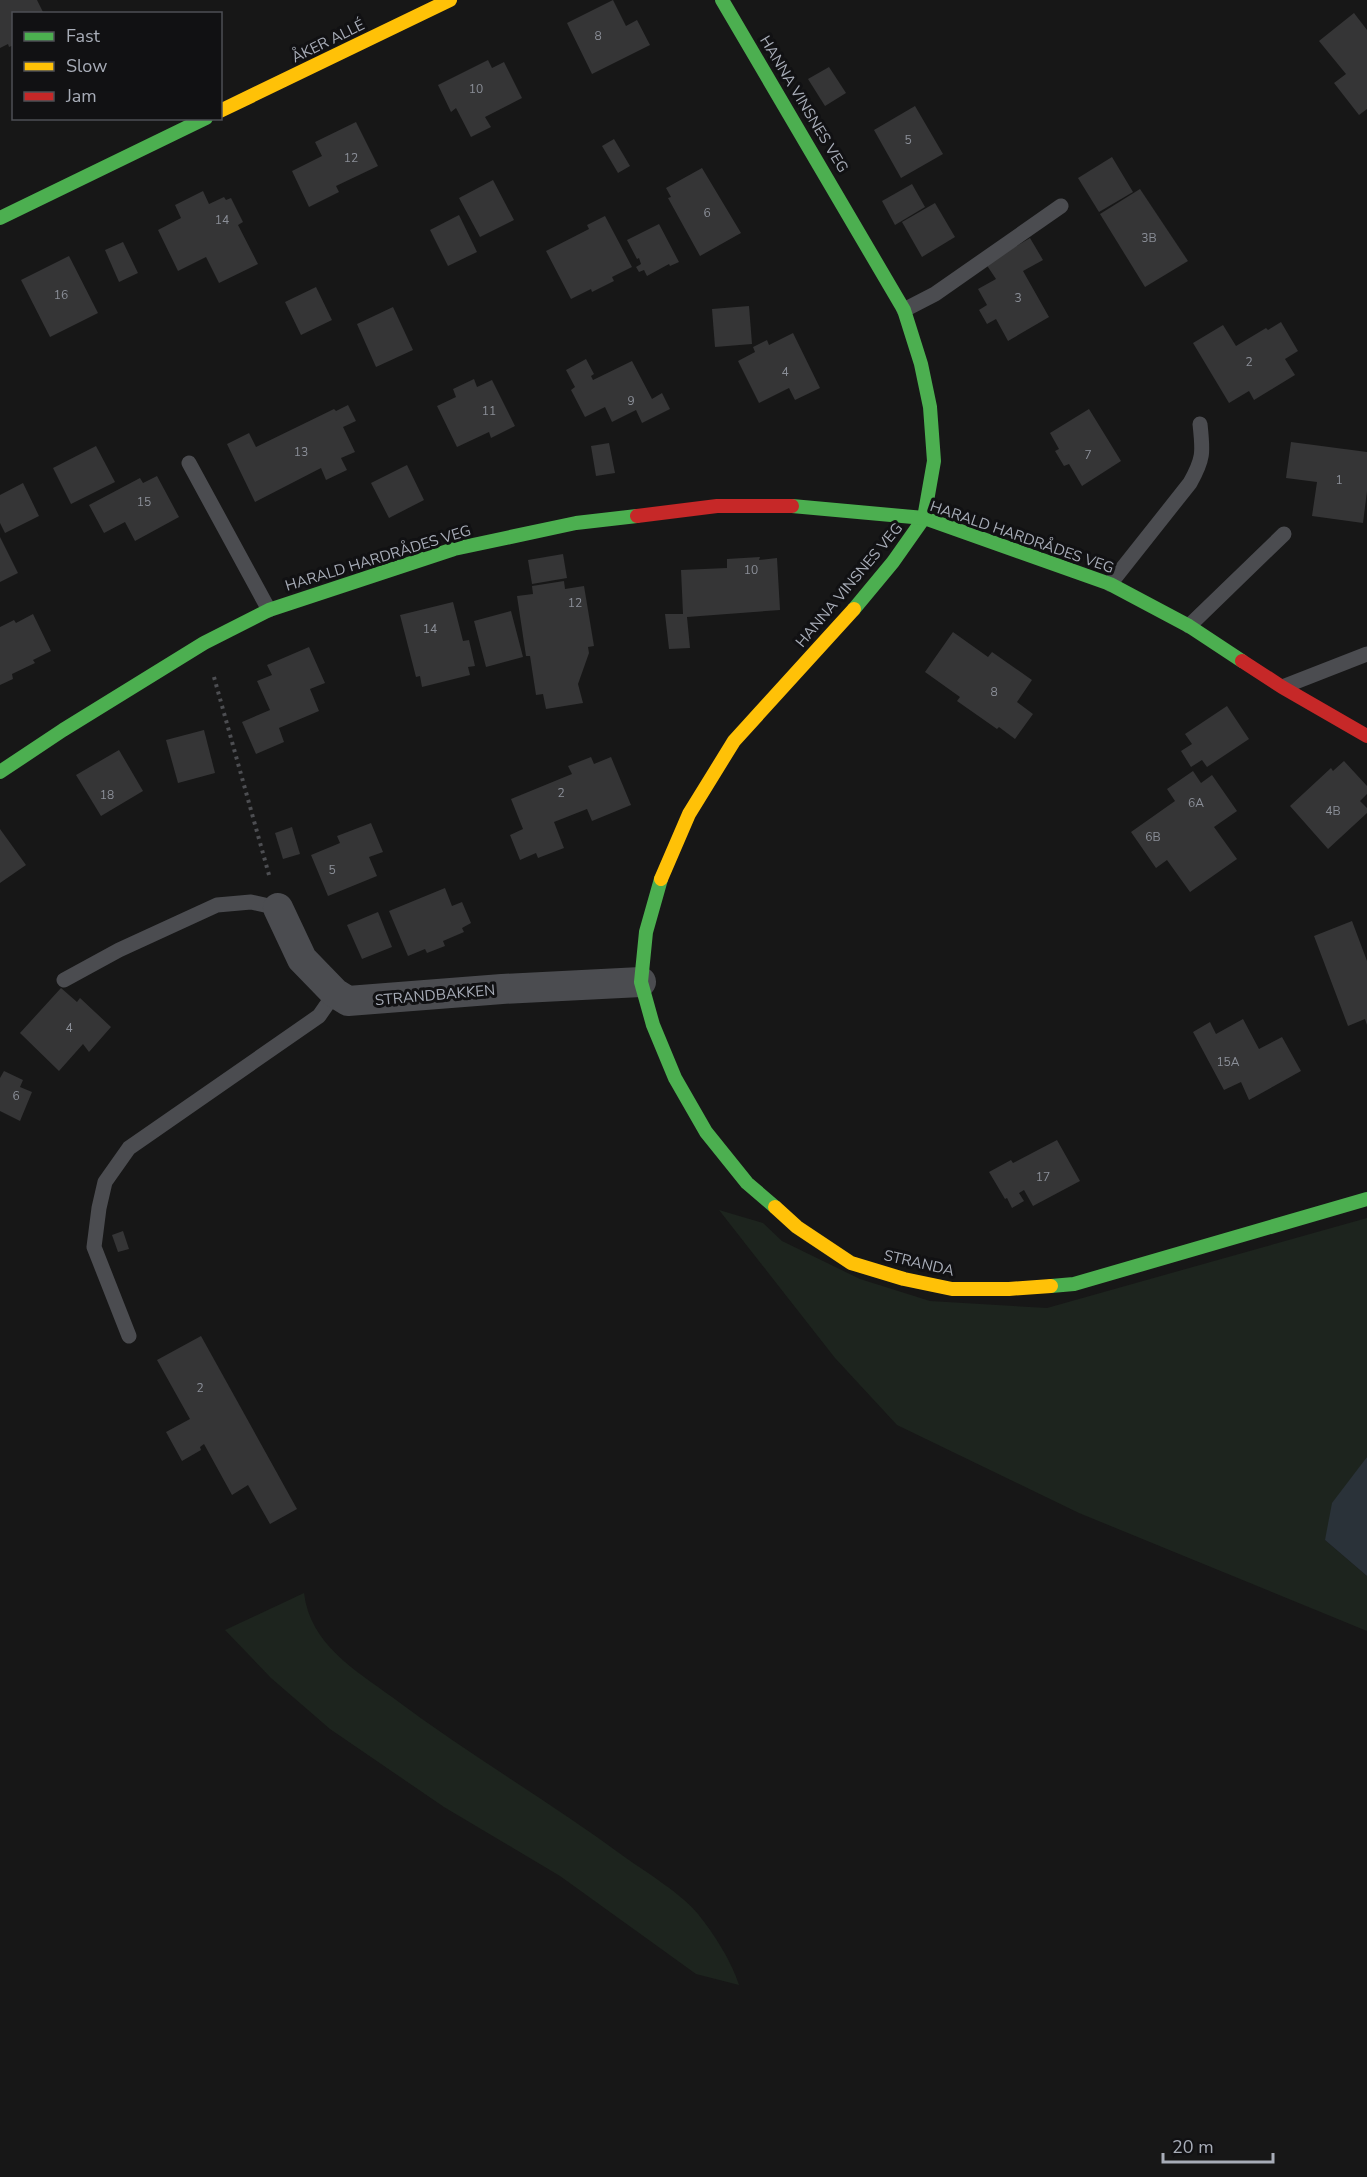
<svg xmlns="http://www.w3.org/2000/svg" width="1367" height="2177" font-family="'Nunito Sans',sans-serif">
<rect width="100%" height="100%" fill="#171717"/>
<g fill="#1d241e">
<path d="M 719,1210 L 763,1223 L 782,1241 L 860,1279 L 930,1301 L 1047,1308 L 1367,1218 L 1367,1457 L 1359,1469 L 1325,1540 L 1367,1576 L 1367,1631 L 1079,1513 L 897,1425 L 835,1358 Z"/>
<path d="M 304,1593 C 310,1644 355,1670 392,1697 C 468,1754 550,1802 626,1858 C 646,1872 683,1895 698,1914 C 714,1934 731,1960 739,1985 L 696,1974 L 560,1876 L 444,1807 L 330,1729 L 271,1678 L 225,1630 Z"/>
</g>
<path fill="#2a3239" d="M 1367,1457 L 1367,1576 L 1325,1540 L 1332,1503 Z"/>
<g fill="#353536">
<path d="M 0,0 L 37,0 L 44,14 L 14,14 L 14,45 L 9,47 L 8,44 L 0,48 Z"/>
<path d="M 613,0 L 626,26 L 637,20 L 650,45 L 592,74 L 567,23 Z"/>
<path d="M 1354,13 L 1367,30 L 1367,109 L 1359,115 L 1334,83 L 1346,74 L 1319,41 Z"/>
<path d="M 488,60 L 492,68 L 504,62 L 522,98 L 485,117 L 491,127 L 471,137 L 456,108 L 451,112 L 438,85 Z"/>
<path d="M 829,67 L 846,93 L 825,106 L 808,79 Z"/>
<path d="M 915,106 L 943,154 L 901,178 L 874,130 Z"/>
<path d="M 356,122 L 378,166 L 336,186 L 339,192 L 309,207 L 292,171 L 322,156 L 315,142 Z"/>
<path d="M 614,139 L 630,166 L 618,173 L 602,146 Z"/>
<path d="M 1112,157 L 1133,192 L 1099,212 L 1078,178 Z"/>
<path d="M 702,168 L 741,233 L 700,256 L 668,198 L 671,197 L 666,188 Z"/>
<path d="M 493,180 L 514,220 L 480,237 L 459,198 Z"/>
<path d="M 912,184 L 925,207 L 895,225 L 882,201 Z"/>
<path d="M 1140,189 L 1188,261 L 1145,287 L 1100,214 Z"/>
<path d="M 203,191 L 209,204 L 224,197 L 226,200 L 231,198 L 243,222 L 238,225 L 258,264 L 219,283 L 206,257 L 178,271 L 158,230 L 181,218 L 175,205 Z"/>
<path d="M 935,203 L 955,237 L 922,257 L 902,222 Z"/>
<path d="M 459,215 L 477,252 L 448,266 L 430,230 Z"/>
<path d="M 605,216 L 632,267 L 612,277 L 614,281 L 592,292 L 591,289 L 571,299 L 546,251 L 589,229 L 587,225 Z"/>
<path d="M 659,224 L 679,262 L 670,266 L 669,264 L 647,276 L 644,270 L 639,272 L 636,267 L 641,264 L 639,258 L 637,259 L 627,240 Z"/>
<path d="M 1030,238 L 1043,260 L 1023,271 L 1049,317 L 1008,341 L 996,319 L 987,324 L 979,310 L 987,305 L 978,289 L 996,279 L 986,264 Z"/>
<path d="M 123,242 L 138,273 L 119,282 L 105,250 Z"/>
<path d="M 69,256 L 98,313 L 50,337 L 21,280 Z"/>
<path d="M 316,287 L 332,320 L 301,335 L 285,302 Z"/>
<path d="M 749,306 L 752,344 L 715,347 L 712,309 Z"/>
<path d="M 393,307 L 413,350 L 376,367 L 357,324 Z"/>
<path d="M 1281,322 L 1298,351 L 1285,359 L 1295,375 L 1254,400 L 1249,391 L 1229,403 L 1193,343 L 1223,325 L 1236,346 L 1266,328 L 1268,330 Z"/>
<path d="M 793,333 L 820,388 L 795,400 L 789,388 L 759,403 L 738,361 L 755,352 L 753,347 L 767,340 L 769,345 Z"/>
<path d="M 586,359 L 594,374 L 591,376 L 593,380 L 632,361 L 652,399 L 662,393 L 670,409 L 642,423 L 636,410 L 612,422 L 605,407 L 585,417 L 571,390 L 575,387 L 566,370 Z"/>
<path d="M 474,379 L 477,387 L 492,380 L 515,426 L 491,438 L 489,432 L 457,447 L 437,406 L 456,397 L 453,389 Z"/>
<path d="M 348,405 L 356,421 L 343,427 L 355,452 L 341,458 L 347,470 L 326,480 L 321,468 L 255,502 L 227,444 L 249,433 L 256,447 L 334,409 L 336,411 Z"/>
<path d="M 1089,409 L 1121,461 L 1082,486 L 1069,464 L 1064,466 L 1055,451 L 1059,449 L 1050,433 Z"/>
<path d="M 1291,442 L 1367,452 L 1367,491 L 1363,523 L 1312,516 L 1317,482 L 1286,478 Z"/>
<path d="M 609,443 L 615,473 L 596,476 L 591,446 Z"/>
<path d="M 96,446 L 115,482 L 71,504 L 53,468 Z"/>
<path d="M 407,465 L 424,500 L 389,518 L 371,483 Z"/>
<path d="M 157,476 L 179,517 L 135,541 L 125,522 L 104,533 L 89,505 L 140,478 L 143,483 Z"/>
<path d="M 23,483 L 39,516 L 5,533 L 0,523 L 0,495 Z"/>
<path d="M 0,537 L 18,573 L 0,582 Z"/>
<path d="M 563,554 L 567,578 L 532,584 L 528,560 Z"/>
<path d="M 760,557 L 759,560 L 777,558 L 780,610 L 687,617 L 690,648 L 669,649 L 665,614 L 683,614 L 681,570 L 727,568 L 727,559 Z"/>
<path d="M 564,581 L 565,589 L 584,586 L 594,646 L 588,647 L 589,653 L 578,684 L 583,703 L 546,709 L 543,694 L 536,695 L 530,656 L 526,656 L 517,596 L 533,594 L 532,586 Z"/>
<path d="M 453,602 L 463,641 L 469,640 L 475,666 L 468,667 L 470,675 L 422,687 L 420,676 L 416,677 L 400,615 Z"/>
<path d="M 511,611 L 523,657 L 486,667 L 474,621 Z"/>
<path d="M 33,614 L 51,651 L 33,660 L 35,663 L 12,674 L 13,679 L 0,685 L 0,627 L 14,620 L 16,623 Z"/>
<path d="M 953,632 L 988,657 L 992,652 L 1032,680 L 1017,702 L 1033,714 L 1015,739 L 999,727 L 997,729 L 957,701 L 960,697 L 925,672 Z"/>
<path d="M 309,647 L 325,683 L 310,689 L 319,711 L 279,728 L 284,742 L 256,754 L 242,722 L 270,710 L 257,681 L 272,675 L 267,665 Z"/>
<path d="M 1227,706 L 1249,739 L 1207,767 L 1202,760 L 1191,767 L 1181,751 L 1192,744 L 1185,734 Z"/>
<path d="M 204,730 L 215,773 L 178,783 L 166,740 Z"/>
<path d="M 119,750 L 143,791 L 101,816 L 76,775 Z"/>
<path d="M 591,757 L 594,764 L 611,757 L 631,805 L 592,821 L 587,809 L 554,822 L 564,848 L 538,858 L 536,853 L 520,860 L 510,835 L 523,829 L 511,799 L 572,774 L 568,766 Z"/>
<path d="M 1344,761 L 1367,786 L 1367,794 L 1360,801 L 1367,808 L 1367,813 L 1328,849 L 1290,806 L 1331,768 L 1333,771 Z"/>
<path d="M 1193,771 L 1201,783 L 1212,775 L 1237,811 L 1214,827 L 1237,859 L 1190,892 L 1167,860 L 1156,868 L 1131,832 L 1175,801 L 1167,789 Z"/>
<path d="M 371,823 L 383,852 L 369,857 L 377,876 L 328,896 L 311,855 L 340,843 L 337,836 Z"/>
<path d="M 292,827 L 300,854 L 283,859 L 275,833 Z"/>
<path d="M 0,829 L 26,865 L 0,883 Z"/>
<path d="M 445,888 L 452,906 L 462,902 L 471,923 L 462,928 L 464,932 L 443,941 L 445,946 L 427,953 L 425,949 L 408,956 L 389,911 Z"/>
<path d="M 378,912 L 392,947 L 362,959 L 347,925 Z"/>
<path d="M 1352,921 L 1367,961 L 1367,1025 L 1365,1019 L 1348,1026 L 1314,936 Z"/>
<path d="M 61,988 L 77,1002 L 80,998 L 111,1027 L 89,1052 L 83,1044 L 59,1071 L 20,1033 Z"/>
<path d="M 1243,1019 L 1259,1049 L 1282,1037 L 1301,1071 L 1249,1100 L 1241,1082 L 1224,1090 L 1193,1032 L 1210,1022 L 1216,1034 Z"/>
<path d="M 4,1071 L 23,1080 L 20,1087 L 32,1092 L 20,1121 L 0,1111 L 0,1078 Z"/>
<path d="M 1057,1140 L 1080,1181 L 1033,1206 L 1024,1190 L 1019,1193 L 1024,1201 L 1012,1208 L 1007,1198 L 1005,1199 L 989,1172 L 1011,1160 L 1013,1163 Z"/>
<path d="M 123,1231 L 129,1249 L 118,1252 L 112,1235 Z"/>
<path d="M 201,1336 L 297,1509 L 270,1524 L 248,1485 L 232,1495 L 204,1444 L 200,1447 L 201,1450 L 182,1461 L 166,1432 L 190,1419 L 157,1360 Z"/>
</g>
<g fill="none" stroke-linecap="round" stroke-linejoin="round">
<path stroke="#4d4e52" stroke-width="4" stroke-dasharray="3 4.5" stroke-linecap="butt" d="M 214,677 L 269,875"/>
<g stroke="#4b4c50" stroke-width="15">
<path d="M 904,310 L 935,294 L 1061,206"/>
<path d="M 189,463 L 269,610"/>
<path d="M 1110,584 L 1190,483 C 1204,458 1203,452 1200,424"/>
<path d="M 1189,626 L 1284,534"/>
<path d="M 1285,686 L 1367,654"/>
<path d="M 64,980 L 119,950 L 217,905 L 251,902 L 278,908"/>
<path d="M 129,1336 L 94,1247 L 99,1208 L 105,1182 L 129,1148 L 319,1016 L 335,993"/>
</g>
<path stroke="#4b4c50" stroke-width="30" d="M 278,908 L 302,959 L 335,993 L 348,1001 L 502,989 L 641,982"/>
<g stroke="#4caf50" stroke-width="14">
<path d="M 722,0 L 904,310 L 921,364 L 930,407 L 934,461 L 924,518 L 893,562 L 854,609"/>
<path d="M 0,218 L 206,118"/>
<path d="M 792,506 L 924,518 L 1110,584 L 1189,626 L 1242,661"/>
<path d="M 0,772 L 63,730 L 204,643 L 269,610 L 454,549 L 576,523 L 637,516"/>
<path d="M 661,879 L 646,932 L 641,982 L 653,1025 L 675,1078 L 706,1132 L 747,1183 L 775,1207"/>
<path d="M 1051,1286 L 1074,1284 L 1367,1199"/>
</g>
<g stroke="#ffc107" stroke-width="14">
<path d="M 220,111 L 450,0"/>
<path d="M 661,879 L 689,814 L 734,741 L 854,609"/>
<path d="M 775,1207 L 797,1227 L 851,1263 L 904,1279 L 952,1289 L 1009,1289 L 1051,1286"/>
</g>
<g stroke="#c62828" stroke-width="14">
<path d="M 637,516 L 717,506 L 792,506"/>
<path d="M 1242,661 L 1282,687 L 1367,736"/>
</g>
</g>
<g text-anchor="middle" stroke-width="6" stroke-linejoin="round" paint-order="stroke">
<g font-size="12" fill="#8b8f98">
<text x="598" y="40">8</text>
<text x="476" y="93">10</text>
<text x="908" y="144">5</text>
<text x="351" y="162">12</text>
<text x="707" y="217">6</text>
<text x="222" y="224">14</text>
<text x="1149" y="242">3B</text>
<text x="61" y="299">16</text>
<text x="1018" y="302">3</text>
<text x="1249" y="366">2</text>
<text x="785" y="376">4</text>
<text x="631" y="405">9</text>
<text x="489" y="415">11</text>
<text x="301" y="456">13</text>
<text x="1088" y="459">7</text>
<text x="1339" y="484">1</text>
<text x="144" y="506">15</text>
<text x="751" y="574">10</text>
<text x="575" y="607">12</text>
<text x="430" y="633">14</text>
<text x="994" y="696">8</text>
<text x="561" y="797">2</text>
<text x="107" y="799">18</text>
<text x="1196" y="807">6A</text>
<text x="1333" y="815">4B</text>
<text x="1153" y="841">6B</text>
<text x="332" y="874">5</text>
<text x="69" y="1032">4</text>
<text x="1228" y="1066">15A</text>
<text x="16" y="1100">6</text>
<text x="1043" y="1181">17</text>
<text x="200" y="1392">2</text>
</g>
<g font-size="15" fill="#a8adb8" stroke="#111113">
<text transform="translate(328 41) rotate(-26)" y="5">ÅKER ALLÉ</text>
<text transform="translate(804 104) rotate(59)" y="5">HANNA VINSNES VEG</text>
<text transform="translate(1022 537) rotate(19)" y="5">HARALD HARDRÅDES VEG</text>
<text transform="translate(378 558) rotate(-17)" y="5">HARALD HARDRÅDES VEG</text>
<text transform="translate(849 585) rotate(-50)" y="5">HANNA VINSNES VEG</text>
<text transform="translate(435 995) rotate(-5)" y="5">STRANDBAKKEN</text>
<text transform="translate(919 1263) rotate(13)" y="5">STRANDA</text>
</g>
</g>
<rect x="12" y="12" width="210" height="108" fill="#111113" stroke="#4d4f55" stroke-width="1.5"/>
<rect x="24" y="32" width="30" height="9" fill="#4caf50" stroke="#4d4f55" stroke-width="1.5"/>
<text x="66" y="42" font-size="18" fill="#a8adb8">Fast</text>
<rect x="24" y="62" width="30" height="9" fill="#ffc107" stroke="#4d4f55" stroke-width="1.5"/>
<text x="66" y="72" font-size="18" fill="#a8adb8">Slow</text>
<rect x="24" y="92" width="30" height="9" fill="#c62828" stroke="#4d4f55" stroke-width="1.5"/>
<text x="66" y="102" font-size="18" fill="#a8adb8">Jam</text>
<path d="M1163 2153v9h110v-9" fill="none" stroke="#a8adb8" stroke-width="3"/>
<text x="1172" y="2153" font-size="18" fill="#a8adb8" stroke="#111113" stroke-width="4.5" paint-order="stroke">20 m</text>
</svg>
